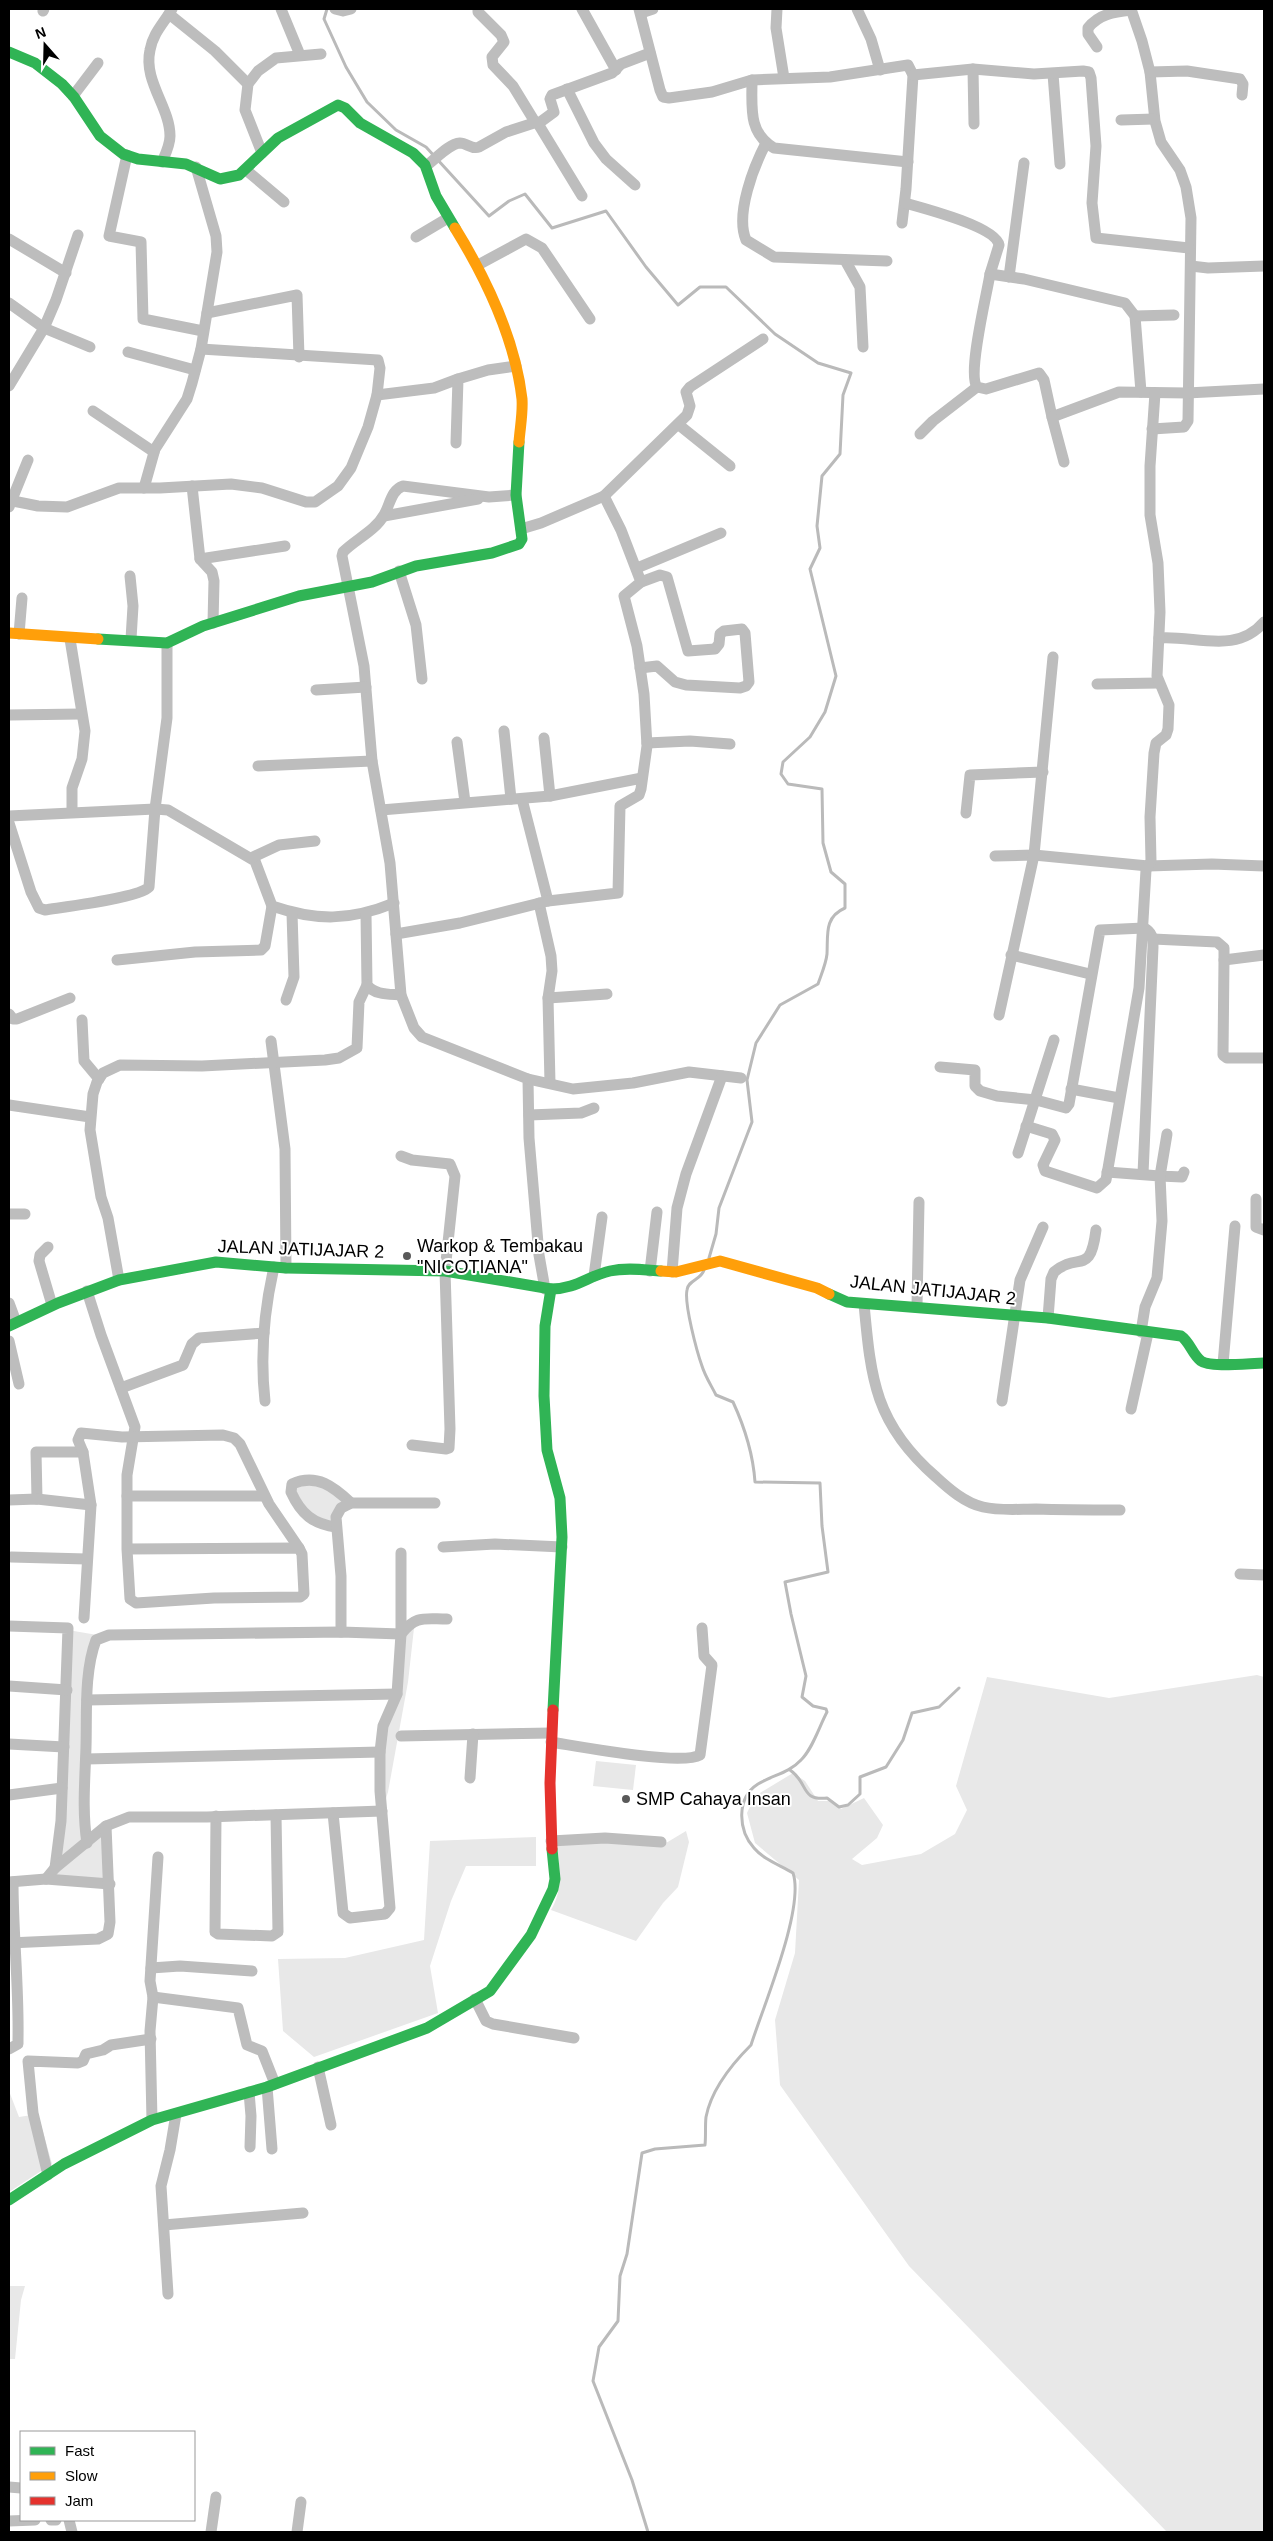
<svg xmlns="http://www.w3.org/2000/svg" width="1273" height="2541" font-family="Arial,sans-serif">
<rect width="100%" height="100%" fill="#fff"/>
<g fill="#e8e8e8">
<path d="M 309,1479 L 351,1503 L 341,1508 L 336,1527 L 313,1521 L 292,1484 Z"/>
<path d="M 414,1628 L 408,1682 L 388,1792 L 382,1811 L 380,1752 L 397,1694 L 401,1634 Z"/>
<path d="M 68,1630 L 103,1636 L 92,1649 L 87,1842 L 106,1826 L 110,1884 L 46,1879 L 55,1868 Z"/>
<path d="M 1257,1675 L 1264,1677 L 1264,2532 L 1167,2532 L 909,2266 L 780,2085 L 775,2020 L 795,1953 L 799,1880 L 755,1843 L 747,1813 L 755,1796 L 793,1773 L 805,1781 L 818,1801 L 833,1801 L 841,1809 L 864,1798 L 883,1825 L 877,1838 L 852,1859 L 862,1865 L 921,1854 L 955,1834 L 967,1810 L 956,1786 L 987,1677 L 1109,1698 Z"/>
<path d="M 596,1761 L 636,1765 L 633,1790 L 593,1786 Z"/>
<path d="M 686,1831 L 689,1842 L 678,1887 L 663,1903 L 636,1941 L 551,1910 C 564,1889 559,1867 557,1843 L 666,1843 Z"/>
<path d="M 536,1837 L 536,1866 L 466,1866 L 451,1901 L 430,1966 L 438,2013 L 314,2057 L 283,2031 L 278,1959 L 345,1958 L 424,1940 L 430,1841 Z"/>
<path d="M 9,2091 L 19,2117 L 38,2114 L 52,2164 L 9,2192 Z"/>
<path d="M 9,2286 L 25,2286 L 21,2300 L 15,2359 L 9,2359 Z"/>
</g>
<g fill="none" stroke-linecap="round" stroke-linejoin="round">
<g stroke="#bababa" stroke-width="3">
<path d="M 327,9 L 324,19 L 346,67 L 367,102 L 396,130 L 426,147 L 489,216 L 509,201 L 525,194 L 552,228 L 606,211 L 646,267 L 678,305 L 700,287 L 726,287 L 775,334 L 818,363 L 851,373 L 843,395 L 840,454 L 822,476 L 817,526 L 820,548 L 810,569 L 836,676 L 825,712 L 810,737 L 783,762 L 781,774 L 788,784 L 822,789 L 823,843 L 831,872 L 845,884 L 845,908 C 824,917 828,935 827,954 C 826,964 821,975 818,984 L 780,1005 L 756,1043 L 747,1080 L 752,1122 L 719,1208 L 716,1234 L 709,1258"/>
<path d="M 790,1770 C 809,1783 800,1801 827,1798 L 839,1807 L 848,1805 L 860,1794 L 860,1777 L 886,1767 L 903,1740 L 912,1713 L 939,1707 L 959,1688"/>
<path d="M 648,2532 L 632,2480 L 593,2381 L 599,2347 L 618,2321 L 620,2276 L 627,2254 L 642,2153 L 655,2149 L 705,2145 C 706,2136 705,2126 706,2117 C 711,2091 732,2064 751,2045 C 763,2007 805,1908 793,1873 C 780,1865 764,1860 754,1848 C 738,1830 736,1798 758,1784 C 773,1775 789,1773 801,1760 C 813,1748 819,1727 827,1712 L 826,1709 L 813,1706 L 802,1697 L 806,1676 L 791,1614 L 785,1582 L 828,1572 L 822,1526 L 820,1483 L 755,1482 C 753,1453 745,1428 733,1402 L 716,1395 C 711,1385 705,1376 702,1366 C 697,1352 684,1304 687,1290 C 688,1280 701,1280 704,1270"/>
</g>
<g stroke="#bdbdbd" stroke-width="11">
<path d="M 281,9 L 300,55"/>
<path d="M 335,9 L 343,11 L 351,9"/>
<path d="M 478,9 L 478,12 L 501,35 L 504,42 L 492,57 L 493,65 L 513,86 L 535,122"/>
<path d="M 582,9 L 616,70"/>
<path d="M 639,9 L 660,90 L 663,97 L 669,98 L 712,92 L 752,80 L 830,77 L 908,65 L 913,75 L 906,189 L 902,223"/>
<path d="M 777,9 L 776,28 L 784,78"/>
<path d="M 857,9 L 871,39 L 880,70"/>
<path d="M 1131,9 L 1142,41 L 1150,72 L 1155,121 L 1161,142 L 1180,170 L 1186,187 L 1191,218 L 1188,421 L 1184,427 L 1152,429"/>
<path d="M 43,11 L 44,9"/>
<path d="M 641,13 L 653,9"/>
<path d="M 169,14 L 215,51 L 248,84"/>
<path d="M 1097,47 L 1088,34 L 1088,28 C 1099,14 1114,12 1131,10"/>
<path d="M 973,69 L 974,124"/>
<path d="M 1150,72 L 1187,71 L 1240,79 L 1243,84 L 1242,95"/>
<path d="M 1053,74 L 1060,164"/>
<path d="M 913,75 L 973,69 L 1034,74 L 1083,71 L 1089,72 L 1091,78 L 1096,146 L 1092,203 L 1096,238 L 1189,248"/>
<path d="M 752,80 C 752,107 748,133 774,148 L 908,162"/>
<path d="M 567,89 L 594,143 L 606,159 L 635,185"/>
<path d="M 73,96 L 98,63"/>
<path d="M 1121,120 L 1154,119"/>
<path d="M 539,123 L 554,112 L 550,99 L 552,95 L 612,73 L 621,64 L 650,53"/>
<path d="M 766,143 C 754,166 735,214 746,240 L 774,257 L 887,261"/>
<path d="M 262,153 L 245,110 L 248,84 L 258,71 L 276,58 L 321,54"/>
<path d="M 127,155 L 109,236 L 141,242 L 143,319 L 203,331"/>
<path d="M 162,162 C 166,153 170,145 170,136 C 170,107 143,81 150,50 C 153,33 164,23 172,9"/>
<path d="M 426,166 C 435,160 448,144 460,143 C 467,143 472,150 479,147 L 506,132 L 537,122 L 582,196"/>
<path d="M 246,170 L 284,202"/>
<path d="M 905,203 C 923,208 996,227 999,245 L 990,274 L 1024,279 L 1125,303 L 1135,316 L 1141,392"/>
<path d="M 416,237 L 448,218"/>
<path d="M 9,239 L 66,273"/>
<path d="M 845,260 L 860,287 L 863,347"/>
<path d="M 478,265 L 526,239 L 542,248 L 590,319"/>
<path d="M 1191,266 L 1208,268 L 1264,266"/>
<path d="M 990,274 C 987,294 967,374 977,387 L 986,389 L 1039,373 L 1044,380 L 1052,417 L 1119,392 L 1187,393 L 1264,389"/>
<path d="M 1009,277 L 1024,163"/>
<path d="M 9,303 L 44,328 L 90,347"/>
<path d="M 207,313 L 297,295 L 299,357"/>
<path d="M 1135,316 L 1174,315"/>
<path d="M 128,352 L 195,370"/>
<path d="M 9,386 L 44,328 L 56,300 L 78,235"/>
<path d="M 377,395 L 434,388 L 458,379"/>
<path d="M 93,411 L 154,452"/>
<path d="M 1052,417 L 1064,462"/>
<path d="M 679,425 L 730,466"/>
<path d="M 920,434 L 933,421 L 977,387"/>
<path d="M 456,443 L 458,379 L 488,370 L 516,366"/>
<path d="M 192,486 L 200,559 L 212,572 L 214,581 L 213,623"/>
<path d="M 144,488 L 155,449 L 187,399 L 192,383 L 201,349 L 217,252 L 216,236 L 196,167"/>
<path d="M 516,495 L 489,497 L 403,486 C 391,490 390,505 384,515 C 375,531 356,539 343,552 L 342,556 L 364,666 L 372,761 L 390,863 L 401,995 L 414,1028 L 422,1037 L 528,1079 L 529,1138 L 539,1255 L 545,1289"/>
<path d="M 13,501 L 38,506 L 67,507 L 119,488 L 160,488 L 231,484 L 262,488 L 306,502 L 315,502 L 338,486 L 351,468 L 368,427 L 377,395 L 380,368 L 378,360 L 201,349"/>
<path d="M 9,507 L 28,460"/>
<path d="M 384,516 L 478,499"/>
<path d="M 521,529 L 541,523 L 604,496 L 687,415 L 690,406 L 686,392 L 690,387 L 763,339"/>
<path d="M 200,559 L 285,546"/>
<path d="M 637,568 L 721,533"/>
<path d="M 399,571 L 416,625 L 422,679"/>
<path d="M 130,576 L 133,606 L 131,639"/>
<path d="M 19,634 L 22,598"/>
<path d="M 1159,638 C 1195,635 1236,655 1264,622"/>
<path d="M 70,639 L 85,731 L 82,759 L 72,788 L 72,812"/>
<path d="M 640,668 L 657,666 L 675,682 L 686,685 L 740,688 L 746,686 L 749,682 L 745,633 L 742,629 L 724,631 L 720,634 L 719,644 L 715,649 L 688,651 L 667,577 L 660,575 L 641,582"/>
<path d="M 1097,684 L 1159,683"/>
<path d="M 316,690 L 366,687"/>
<path d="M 9,715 L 81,714"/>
<path d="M 504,731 L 511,799"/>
<path d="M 544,738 L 550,796"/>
<path d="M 457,742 L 465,802"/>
<path d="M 647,743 L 690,741 L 730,744"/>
<path d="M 258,766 L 372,761"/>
<path d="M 522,799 L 548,901"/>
<path d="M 381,810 L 550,796 L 642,778"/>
<path d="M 966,813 L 970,775 L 1043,772"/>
<path d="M 9,816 L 155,809 L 168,810 L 255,861 L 272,906 C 316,921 350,921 394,903"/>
<path d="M 9,823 L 31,892 L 39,908 L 45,910 C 64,907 139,898 149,887 L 155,809 L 167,718 L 167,643"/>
<path d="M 995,856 L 1034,855 L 1148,866 L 1212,864 L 1264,866"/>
<path d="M 251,858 L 279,845 L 315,841"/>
<path d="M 539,903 L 551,956 L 552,971 L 548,998 L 550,1083"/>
<path d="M 366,914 L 367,985 C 374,995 390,994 401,995"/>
<path d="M 396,934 L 460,923 L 548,901 L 618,893 L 620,806 L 639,795 L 641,789 L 647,746 L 644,694 L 637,646 L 624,596 L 641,582 L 621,530 L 604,496"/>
<path d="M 1153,939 L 1217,942 L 1224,948 L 1224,960 L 1264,955"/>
<path d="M 1011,955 L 1090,974"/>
<path d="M 117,960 L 195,952 L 261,950 L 265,946 L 272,906"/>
<path d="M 1224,960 L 1223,1055 L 1227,1058 L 1264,1058"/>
<path d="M 548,998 L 607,994"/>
<path d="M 286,1000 L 294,977 L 292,913"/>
<path d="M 9,1014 L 13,1019 L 17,1019 L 70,998"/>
<path d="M 999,1015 L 1034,855 L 1053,657"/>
<path d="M 82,1020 L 84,1061 L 99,1079"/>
<path d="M 271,1041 L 285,1149 L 286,1268"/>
<path d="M 940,1067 L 975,1070 L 975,1086 L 980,1091 L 997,1096 L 1036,1100 L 1066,1108 L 1069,1104 L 1100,930 L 1144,928 C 1152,932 1153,938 1153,947 L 1143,1174"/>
<path d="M 528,1079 L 573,1089 L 633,1083 L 689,1072 L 741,1078"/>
<path d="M 1071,1089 L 1119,1098"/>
<path d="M 9,1105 L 90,1117"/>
<path d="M 529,1115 L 581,1113 L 594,1108"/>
<path d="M 1026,1126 L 1052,1134 L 1055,1140 L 1043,1165 L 1045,1171 L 1097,1188 L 1106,1180 L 1139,988 L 1146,870 L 1151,861 L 1150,817 L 1154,753 L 1156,743 L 1166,735 L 1168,729 L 1169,705 L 1157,676 L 1160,612 L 1158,563 L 1150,515 L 1150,466 L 1155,393"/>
<path d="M 1167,1134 L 1160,1176 L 1182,1177 L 1184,1172"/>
<path d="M 1018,1153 L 1054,1040"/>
<path d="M 401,1156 L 412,1160 L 450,1164 L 455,1176 L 445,1271 L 450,1429 L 449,1448 L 446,1449 L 412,1445"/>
<path d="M 1107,1172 L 1160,1176 L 1162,1221 L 1157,1278 L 1145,1307 L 1141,1332"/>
<path d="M 1256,1199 L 1256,1227 L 1264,1230"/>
<path d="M 9,1214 L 25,1214"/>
<path d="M 48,1247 L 40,1255 L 39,1261 L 52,1305"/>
<path d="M 650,1271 L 657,1212"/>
<path d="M 672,1272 L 677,1208 L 686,1174 L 722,1076"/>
<path d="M 594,1276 L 602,1217"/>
<path d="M 119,1280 L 108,1218 L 101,1197 L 90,1130 L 93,1094 L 97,1082 L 103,1073 L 120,1065 L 202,1066 L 325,1060 L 339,1058 L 357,1048 L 359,1002 L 367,985"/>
<path d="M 87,1291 L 101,1335 L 135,1427 L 127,1475 L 127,1549 L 130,1599 L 136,1603 L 214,1598 L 300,1597 L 304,1594 L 302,1554 L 299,1548 L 127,1549"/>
<path d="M 9,1303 L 16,1322"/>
<path d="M 864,1304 C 871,1380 875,1424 936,1477 C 949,1489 965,1503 983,1507 C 1000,1511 1019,1509 1036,1509 C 1064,1510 1092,1510 1120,1510"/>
<path d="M 917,1306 L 919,1202"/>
<path d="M 1048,1318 L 1051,1279 L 1054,1272 C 1079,1251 1090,1277 1096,1230"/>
<path d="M 9,1341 L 19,1384"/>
<path d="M 1223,1364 L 1235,1226"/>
<path d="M 121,1388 L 183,1365 L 192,1344 L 199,1338 L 264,1333"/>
<path d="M 265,1401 C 260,1356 264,1311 274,1267"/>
<path d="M 1002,1401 L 1020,1280 L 1043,1227"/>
<path d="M 1131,1409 L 1148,1333"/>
<path d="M 127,1496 L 264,1496"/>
<path d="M 37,1499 L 36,1452 L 83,1452"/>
<path d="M 9,1500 L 37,1499 L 91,1505"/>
<path d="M 336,1527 C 313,1524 301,1514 291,1492 L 292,1484 C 317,1473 334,1487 351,1503"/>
<path d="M 443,1547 L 495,1544 L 562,1547"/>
<path d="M 11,1557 L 87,1559"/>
<path d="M 1240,1574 L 1264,1575"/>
<path d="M 84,1618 L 91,1505 L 83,1452 L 78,1440 L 81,1433 L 122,1437 L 223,1435 L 234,1438 L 240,1444 L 269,1504 L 299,1548"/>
<path d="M 9,1626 L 68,1628 L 61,1821 L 55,1868"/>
<path d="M 341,1632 L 341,1576 L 336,1517 L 341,1508 L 351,1503 L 435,1503"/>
<path d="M 401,1634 C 416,1615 424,1619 447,1619"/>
<path d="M 9,1686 L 67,1690"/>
<path d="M 87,1700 L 397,1694"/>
<path d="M 401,1736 L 551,1733"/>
<path d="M 551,1742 C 577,1746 681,1766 700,1755 L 712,1665 L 704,1656 L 702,1628"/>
<path d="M 9,1744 L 64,1747"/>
<path d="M 86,1759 L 380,1752"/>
<path d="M 470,1778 L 473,1734"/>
<path d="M 9,1795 L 62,1788"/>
<path d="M 333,1813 L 343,1913 L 350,1918 L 385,1914 L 390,1908 L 380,1791 L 380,1752 L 383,1726 L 397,1694 L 401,1634 L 401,1553"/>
<path d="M 216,1816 L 215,1932 L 218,1934 L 272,1936 L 278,1932 L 276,1815"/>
<path d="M 551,1841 L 605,1838 L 661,1842"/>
<path d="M 87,1843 C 82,1811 85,1779 86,1747 C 87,1713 84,1672 96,1640 L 109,1635 L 341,1632 L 401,1634"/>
<path d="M 46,1879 L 55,1868 L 106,1826 L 129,1817 L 207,1817 L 382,1811"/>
<path d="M 9,1882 L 46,1879 L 110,1884"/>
<path d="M 9,1943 L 98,1939 L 108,1934 L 110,1922 L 106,1826"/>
<path d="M 151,1968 L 180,1966 L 252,1971"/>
<path d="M 153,1997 L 238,2008 L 247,2045 L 262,2051 L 275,2084"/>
<path d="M 475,1999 L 486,2021 L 493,2024 L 574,2038"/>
<path d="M 9,2049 L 18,2044 L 18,2039 C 19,1986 13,1934 13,1882"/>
<path d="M 318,2067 L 331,2125"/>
<path d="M 267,2087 L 272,2149"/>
<path d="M 249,2092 L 251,2116 L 250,2147"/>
<path d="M 152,2120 L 150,2031 L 153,1997 L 150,1981 L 158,1857"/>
<path d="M 48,2175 L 33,2113 L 28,2061 L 78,2063 L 83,2061 L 86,2054 L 103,2050 L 111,2045 L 151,2039"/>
<path d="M 164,2225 L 303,2213"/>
<path d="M 168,2294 L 161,2186 L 170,2150 L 176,2114"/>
<path d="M 9,2487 L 21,2488"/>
<path d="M 51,2520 L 56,2520"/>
<path d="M 69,2520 L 72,2532"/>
<path d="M 9,2521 L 35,2520"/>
<path d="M 211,2532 L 216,2497"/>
<path d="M 297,2532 L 301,2502"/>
</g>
<g stroke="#30b455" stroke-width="11">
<path d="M 9,52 L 35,63 L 62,84 L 74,97 L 100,136 L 123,154 L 138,159 L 186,164 L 220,179 L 239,175 L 278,138 L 338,105 L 345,108 L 360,123 L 413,153 L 425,165 L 436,196 L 455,228"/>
<path d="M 98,639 L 167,643 L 203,626 L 299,596 L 372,582 L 416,566 L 492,553 L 519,544 L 522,539 L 516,495 L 519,442"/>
<path d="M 551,1289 L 545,1326 L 544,1396 L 547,1450 L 560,1498 L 562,1537 L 553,1710"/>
<path d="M 829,1294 L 847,1302 L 1048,1318 L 1181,1336 C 1190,1342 1192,1354 1201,1361 C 1210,1368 1251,1363 1264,1363"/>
<path d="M 9,1326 L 58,1303 L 119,1280 L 216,1262 L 286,1268 L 445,1271 L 551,1289 C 576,1289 588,1276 610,1271 C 627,1267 645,1270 661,1271"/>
<path d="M 9,2200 L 64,2164 L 152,2120 L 267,2087 L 427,2028 L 490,1991 L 531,1935 L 553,1889 L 555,1879 L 552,1849"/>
</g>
<g stroke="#ff9f0a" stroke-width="11">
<path d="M 455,228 C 487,280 515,338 522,399 C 523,413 520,428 519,442"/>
<path d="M 9,633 L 98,639"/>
<path d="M 661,1271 L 676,1272 L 720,1261 L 817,1288 L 829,1294"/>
</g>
<path stroke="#e5322d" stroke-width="11" d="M 552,1849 L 550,1783 L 553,1710"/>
</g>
<g fill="#595959" stroke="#fff" stroke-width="2">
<circle cx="407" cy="1256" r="5"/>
<circle cx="626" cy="1799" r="5"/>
</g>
<g text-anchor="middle" stroke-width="4" stroke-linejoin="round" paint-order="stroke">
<g font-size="18" fill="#000" stroke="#fff" text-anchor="start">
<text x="417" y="1252">Warkop &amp; Tembakau<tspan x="417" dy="21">"NICOTIANA"</tspan></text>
<text x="636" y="1805">SMP Cahaya Insan</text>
</g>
<g font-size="18" fill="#000" stroke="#fff">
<text transform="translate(301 1249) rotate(2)" y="6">JALAN JATIJAJAR 2</text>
<text transform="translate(933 1290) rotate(6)" y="6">JALAN JATIJAJAR 2</text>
</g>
</g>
<rect width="1273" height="2541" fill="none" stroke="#000000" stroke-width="20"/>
<rect x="20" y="2431" width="175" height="90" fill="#ffffff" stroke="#999999"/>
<rect x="30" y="2447" width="25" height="8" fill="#30b455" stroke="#999999"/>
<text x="65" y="2456" font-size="15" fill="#000000">Fast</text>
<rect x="30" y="2472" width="25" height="8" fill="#ff9f0a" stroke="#999999"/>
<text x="65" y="2481" font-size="15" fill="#000000">Slow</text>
<rect x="30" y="2497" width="25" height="8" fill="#e5322d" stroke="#999999"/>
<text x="65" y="2506" font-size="15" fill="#000000">Jam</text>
<g transform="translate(45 45) rotate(340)" stroke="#ffffff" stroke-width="4" paint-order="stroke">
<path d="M0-4L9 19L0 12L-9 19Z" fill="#000000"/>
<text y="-8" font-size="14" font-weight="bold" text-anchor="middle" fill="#000000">N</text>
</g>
</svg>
